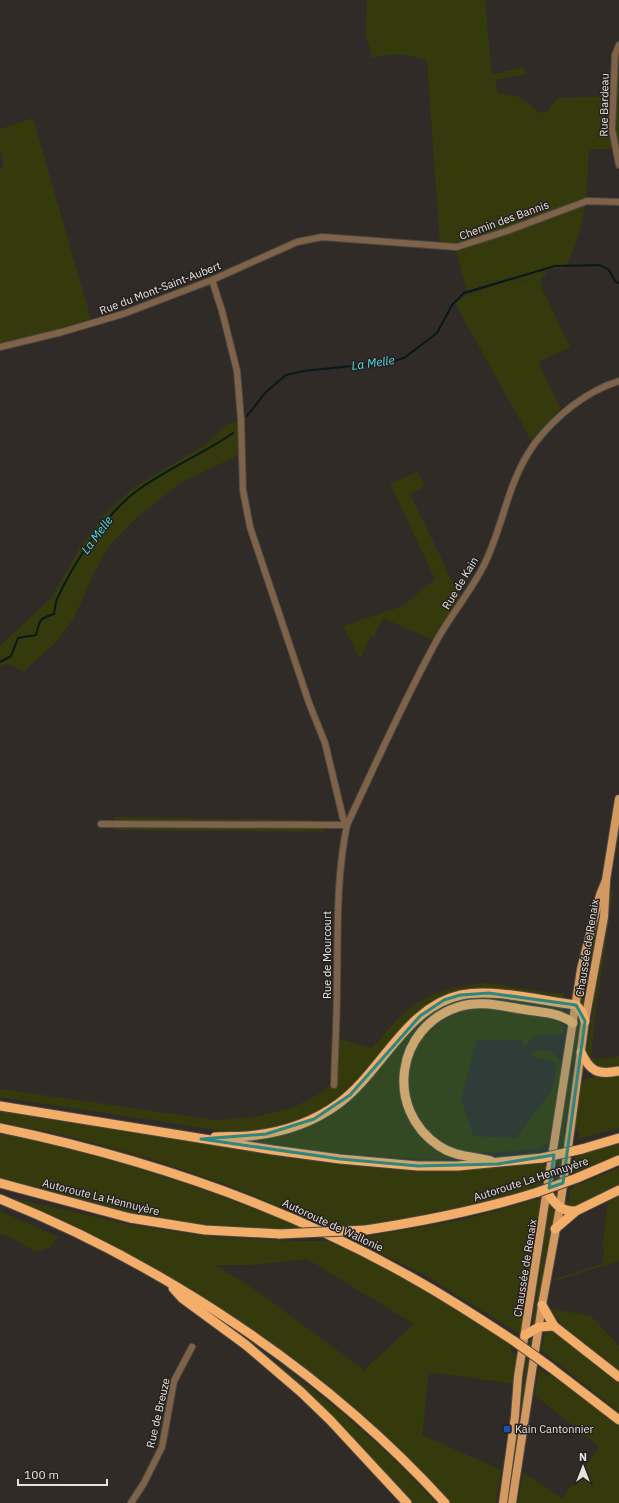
<svg xmlns="http://www.w3.org/2000/svg" width="619" height="1503" font-family="'IBM Plex Sans',sans-serif">
<rect width="100%" height="100%" fill="#302b27"/>
<g fill="#353a0d" fill-rule="evenodd">
<path d="M 367,0 L 485,0 L 492,75 L 523,67 L 526,74 L 495,80 L 498,93 L 520,97 L 539,113 L 548,111 L 557,98 L 612,96 L 610,126 L 613,149 L 589,149 L 586,200 C 538,213 491,244 440,244 L 427,61 C 405,53 395,53 372,58 L 366,35 Z"/>
<path d="M 619,48 L 619,148 L 617,148 L 614,129 L 617,52 Z"/>
<path d="M 33,118 L 91,319 L 35,336 L 0,344 L 0,169 L 4,167 L 0,148 L 0,129 Z"/>
<path d="M 585,205 C 581,230 577,247 564,268 L 550,269 L 541,279 L 542,288 L 570,347 L 538,362 L 561,408 L 531,440 L 455,303 L 467,295 L 512,279 L 532,285 L 511,277 L 467,291 L 456,251 L 573,207 Z"/>
<path d="M 238,421 L 239,455 L 180,483 L 134,520 L 110,545 L 94,573 L 74,618 L 56,642 L 23,672 L 9,663 L 0,666 L 0,646 L 51,598 L 80,548 L 94,529 L 105,514 L 134,487 L 204,446 L 227,425 Z"/>
<path d="M 417,472 L 425,486 L 410,494 L 460,597 L 433,640 L 383,618 L 374,637 L 371,636 L 360,659 L 343,626 L 403,606 L 435,579 L 390,484 Z"/>
<path d="M 114,817 L 314,820 L 324,822 L 323,832 L 114,830 Z"/>
<path d="M 605,887 L 585,1016 L 579,1003 L 586,963 Z"/>
<path d="M 612,888 L 613,892 L 594,1024 L 591,1058 L 607,1059 L 619,1056 L 619,1066 C 599,1070 597,1073 586,1055 Z"/>
<path d="M 487,983 L 552,993 L 564,993 L 560,1023 L 563,1026 L 564,1033 C 545,1041 540,1026 525,1047 L 521,1040 L 477,1040 L 461,1100 L 473,1136 L 516,1138 L 552,1090 L 557,1063 L 529,1055 L 536,1050 L 550,1051 L 557,1057 L 562,1066 L 551,1143 L 543,1145 L 542,1148 L 494,1153 L 467,1152 L 461,1160 L 397,1158 L 337,1153 L 246,1140 L 245,1132 L 217,1130 L 0,1097 L 0,1089 L 215,1120 L 255,1117 L 294,1107 L 319,1094 L 332,1084 L 333,1037 L 372,1048 C 380,1040 387,1030 395,1022 C 420,995 451,985 487,983 Z"/>
<path d="M 578,1015 L 580,1015 L 581,1020 L 574,1067 L 571,1059 Z"/>
<path d="M 570,1067 L 572,1079 L 564,1132 L 566,1139 L 558,1194 L 556,1197 L 554,1191 C 560,1150 564,1108 570,1067 Z"/>
<path d="M 619,1073 L 619,1128 L 578,1139 L 579,1134 L 575,1125 L 582,1082 L 585,1079 Z"/>
<path d="M 0,1111 L 287,1156 L 442,1169 L 491,1168 L 540,1161 L 546,1163 L 543,1185 L 506,1198 L 410,1221 L 363,1225 L 326,1226 L 225,1184 L 151,1159 L 72,1137 L 0,1122 Z"/>
<path d="M 0,1133 C 105,1154 205,1188 304,1228 C 263,1229 226,1229 186,1224 C 123,1216 61,1195 0,1179 Z"/>
<path d="M 619,1142 L 619,1157 L 580,1174 L 572,1174 L 575,1157 Z"/>
<path d="M 619,1168 L 619,1188 L 575,1209 L 563,1206 L 564,1202 L 569,1201 L 570,1190 L 577,1185 Z"/>
<path d="M 4,1196 L 135,1226 L 212,1237 L 294,1241 L 328,1241 L 375,1262 L 427,1291 L 510,1344 L 511,1351 L 519,1358 L 515,1384 L 429,1372 L 422,1435 L 501,1470 L 496,1503 L 450,1503 L 426,1478 L 233,1317 L 156,1269 L 110,1244 ZM 307,1259 L 414,1324 L 364,1370 L 244,1282 L 214,1265 L 250,1265 Z"/>
<path d="M 619,1196 L 619,1261 L 558,1280 L 554,1279 L 602,1264 L 604,1249 L 602,1248 L 608,1201 Z"/>
<path d="M 534,1200 L 542,1200 L 523,1336 L 423,1274 L 353,1239 L 462,1220 Z"/>
<path d="M 550,1200 L 556,1207 L 538,1323 L 532,1326 Z"/>
<path d="M 0,1211 L 7,1214 L 58,1237 L 51,1247 L 36,1252 L 10,1237 L 0,1234 Z"/>
<path d="M 549,1308 L 591,1316 L 619,1346 L 619,1370 L 561,1325 Z"/>
<path d="M 546,1328 L 556,1331 L 619,1383 L 619,1412 L 541,1350 Z"/>
<path d="M 536,1337 L 510,1503 L 505,1503 L 529,1342 Z"/>
<path d="M 265,1354 L 340,1411 L 388,1454 L 436,1503 L 411,1503 Z"/>
<path d="M 539,1369 L 548,1376 L 551,1374 L 591,1403 L 619,1426 L 619,1503 L 518,1503 L 523,1472 L 562,1499 L 599,1447 L 535,1395 Z"/>
</g>
<g fill="none" stroke-linecap="round" stroke-linejoin="round">
<g stroke="#07191a" stroke-width="2">
<path d="M 247,416 L 266,392 L 286,375 L 304,371 L 390,362 L 404,358 L 437,333 L 452,305 L 464,293 L 555,266 L 600,265 L 609,270 L 615,281 L 619,283"/>
<path d="M 0,662 L 11,656 L 18,638 L 36,635 C 40,620 38,619 54,614 C 55,609 55,604 57,599 C 73,564 106,513 138,490 C 168,468 203,454 233,433"/>
</g>
<g stroke="#4d4844" stroke-width="8">
<g id="minor">
<path d="M 619,45 L 615,55 L 612,129 L 619,165"/>
<path d="M 212,280 L 222,311 L 237,371 L 241,420 L 243,490 L 250,527 L 309,703 L 325,743 L 343,818 L 347,825"/>
<path d="M 0,347 L 62,332 L 123,314 L 212,280 L 297,242 L 322,237 L 457,247 L 507,231 L 587,201 L 619,202"/>
<path d="M 101,824 L 347,825"/>
<path d="M 334,1085 C 335,1051 337,1017 337,984 C 338,930 336,878 347,825 C 376,763 404,700 437,640 C 452,613 472,590 485,563 C 505,521 507,482 535,443 C 556,416 586,391 619,381"/>
<path d="M 131,1503 L 144,1483 L 162,1447 L 174,1381 L 192,1347"/>
</g>
</g>
<g stroke="#4d4844" stroke-width="10">
<g id="major">
<path d="M 503,1503 L 515,1416 L 518,1377 L 581,969 L 600,895 L 606,880 L 619,799"/>
<path d="M 512,1503 L 542,1305 L 560,1207 L 585,1021 L 604,917 L 606,882"/>
</g>
</g>
<g stroke="#4d4844" stroke-width="11">
<g id="highway">
<path d="M 581,1052 C 590,1072 598,1075 619,1071"/>
<path d="M 0,1106 L 273,1150 L 340,1159 L 418,1166 L 458,1166 L 542,1158"/>
<path d="M 0,1128 C 145,1158 287,1206 416,1280 C 450,1299 482,1320 514,1341"/>
<path d="M 215,1137 C 226,1136 237,1137 248,1136 C 281,1133 312,1123 338,1104 C 382,1072 405,1007 461,995 C 494,988 542,1001 576,1005 L 582,1012 L 585,1021"/>
<path d="M 582,1149 L 619,1138"/>
<path d="M 491,1161 C 473,1156 455,1157 439,1146 C 384,1109 396,1027 458,1007 C 479,1000 501,1006 521,1009 C 539,1012 559,1012 573,1023"/>
<path d="M 577,1178 L 619,1160"/>
<path d="M 0,1183 L 130,1218 L 205,1230 L 280,1234"/>
<path d="M 548,1193 C 554,1204 562,1212 576,1211"/>
<path d="M 0,1199 C 164,1265 326,1372 445,1503"/>
<path d="M 555,1229 L 576,1211 L 619,1190"/>
<path d="M 366,1230 C 425,1221 481,1210 538,1192"/>
<path d="M 173,1288 L 182,1298 L 246,1345 L 301,1392 L 330,1420 L 407,1503"/>
<path d="M 542,1305 L 554,1326 L 619,1377"/>
<path d="M 525,1335 L 539,1327 L 554,1326"/>
<path d="M 550,1367 L 619,1420"/>
</g>
</g>
<use href="#minor" stroke="#7f6349" stroke-width="6"/>
<use href="#major" stroke="#d29961" stroke-width="8"/>
<use href="#highway" stroke="#f3ae69" stroke-width="9"/>
<g stroke="#4d4844" stroke-width="11" stroke-linecap="butt">
<g id="highway-bridge">
<path d="M 542,1158 L 582,1149"/>
<path d="M 538,1192 L 577,1178"/>
<path d="M 280,1234 L 366,1230"/>
<path d="M 514,1341 L 550,1367"/>
</g>
</g>
<use href="#highway-bridge" stroke="#f3ae69" stroke-width="9"/>
</g>
<path fill="#2f867f" fill-opacity="0.2" stroke="#2f867f" stroke-width="3" stroke-linejoin="round" d="M 489,993 L 576,1005 L 585,1021 L 563,1183 L 549,1188 L 554,1155 L 498,1164 L 418,1166 L 340,1159 L 201,1139 L 266,1134 L 314,1119 L 350,1095 L 420,1016 L 444,1000 L 460,995 Z"/>
<rect fill="#1a4fb4" stroke="#26211e" stroke-width="1.5" x="503" y="1425" width="8" height="8" rx="2"/>
<g text-anchor="middle" stroke-width="3" stroke-linejoin="round" paint-order="stroke">
<g font-size="11" fill="#e5e2df" stroke="#26211e">
<text transform="translate(604 105) rotate(-89)" y="4">Rue Bardeau</text>
<text transform="translate(504 220) rotate(-20)" y="4">Chemin des Bannis</text>
<text transform="translate(160 288) rotate(-21)" y="4">Rue du Mont-Saint-Aubert</text>
<text transform="translate(460 583) rotate(-59)" y="4">Rue de Kain</text>
<text transform="translate(587 948) rotate(-81)" y="4">Chaussée de Renaix</text>
<text transform="translate(327 955) rotate(-90)" y="4">Rue de Mourcourt</text>
<text transform="translate(531 1179) rotate(-18)" y="4">Autoroute La Hennuyère</text>
<text transform="translate(101 1197) rotate(14)" y="4">Autoroute La Hennuyère</text>
<text transform="translate(333 1225) rotate(25)" y="4">Autoroute de Wallonie</text>
<text transform="translate(525 1268) rotate(-81)" y="4">Chaussée de Renaix</text>
<text transform="translate(158 1413) rotate(-77)" y="4">Rue de Breuze</text>
</g>
<g font-size="11" fill="#e5e2df" stroke="#26211e" text-anchor="start">
<text x="515" y="1433">Kain Cantonnier</text>
</g>
<g font-size="12" font-style="italic" fill="#51dce3" stroke="#26211e">
<text transform="translate(373 363) rotate(-8)" y="4">La Melle</text>
<text transform="translate(97 535) rotate(-53)" y="4">La Melle</text>
</g>
</g>
<g transform="translate(583 1467)" stroke="#26211e" stroke-width="3" paint-order="stroke">
<path d="M0-3L7 15L0 10L-7 15Z" fill="#e5e2df"/>
<text y="-6" font-size="11" font-weight="bold" text-anchor="middle" fill="#e5e2df">N</text>
</g>
<path d="M18 1479v6h89v-6" fill="none" stroke="#e5e2df" stroke-width="2"/>
<text x="24" y="1479" font-size="12" fill="#e5e2df" stroke="#26211e" stroke-width="3" paint-order="stroke">100 m</text>
</svg>
